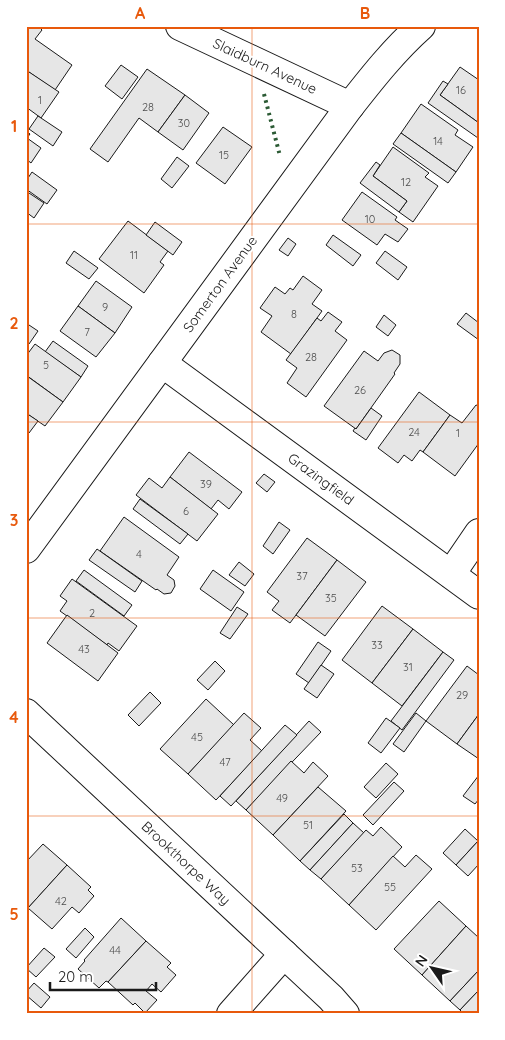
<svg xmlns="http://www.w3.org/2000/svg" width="505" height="1040" font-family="Quicksand,sans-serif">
<rect width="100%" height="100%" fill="#fff"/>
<g fill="#e6e6e6" stroke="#1a1a1a">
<path d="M 29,26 L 38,26 L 42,30 L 35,39 L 72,65 L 55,90 L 26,70 L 26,31 Z"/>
<path d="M 121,65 L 138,77 L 122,99 L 105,86 Z"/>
<path d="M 460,67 L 479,80 L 479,123 L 440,95 Z"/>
<path d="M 147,69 L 185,95 L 158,132 L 139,118 L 108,162 L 90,149 Z"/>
<path d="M 26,70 L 59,92 L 41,118 L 26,107 Z"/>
<path d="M 443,81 L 448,84 L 440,95 L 479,123 L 478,138 L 428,103 Z"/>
<path d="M 185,95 L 209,113 L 183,150 L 158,132 Z"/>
<path d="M 421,104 L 458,130 L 455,135 L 473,147 L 456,172 L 401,133 Z"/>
<path d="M 38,116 L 62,132 L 53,146 L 29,129 Z"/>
<path d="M 223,127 L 252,147 L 225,184 L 196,163 Z"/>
<path d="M 26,131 L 30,134 L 27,138 L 41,148 L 31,163 L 26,159 Z"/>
<path d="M 401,133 L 456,172 L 448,183 L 393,144 Z"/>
<path d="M 393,147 L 429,173 L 425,177 L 438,186 L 413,222 L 399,212 L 407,201 L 373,176 Z"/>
<path d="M 177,157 L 189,166 L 172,188 L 161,179 Z"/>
<path d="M 376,162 L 380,165 L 373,176 L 407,201 L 399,212 L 360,183 Z"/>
<path d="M 32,172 L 57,190 L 47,204 L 26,189 L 26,181 Z"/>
<path d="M 26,191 L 44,203 L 34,218 L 26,212 Z"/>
<path d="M 362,192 L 397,217 L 395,220 L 408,229 L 398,242 L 385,234 L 377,245 L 342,220 Z"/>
<path d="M 128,221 L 168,251 L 160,262 L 164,265 L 144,293 L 99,259 Z"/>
<path d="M 155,222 L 182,242 L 173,255 L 146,235 Z"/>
<path d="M 333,235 L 361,255 L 353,266 L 326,245 Z"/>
<path d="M 288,238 L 296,244 L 288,256 L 279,250 Z"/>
<path d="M 74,251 L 98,268 L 89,279 L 66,263 Z"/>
<path d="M 385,251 L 407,267 L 398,280 L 376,263 Z"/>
<path d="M 303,276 L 322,290 L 312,304 L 322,311 L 291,354 L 261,332 L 272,316 L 260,308 L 275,287 L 285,294 L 290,288 L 293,290 Z"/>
<path d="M 96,281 L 132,307 L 115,333 L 78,306 Z"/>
<path d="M 78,306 L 115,333 L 96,357 L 60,331 Z"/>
<path d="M 328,312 L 342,322 L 335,331 L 347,340 L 306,397 L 287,383 L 297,368 L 286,360 L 317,318 L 321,321 Z"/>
<path d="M 466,313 L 479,323 L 479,340 L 457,324 Z"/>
<path d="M 384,315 L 396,325 L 388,336 L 376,327 Z"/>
<path d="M 26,323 L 38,331 L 29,344 L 26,342 Z"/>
<path d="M 53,341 L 88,366 L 81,377 L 45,352 Z"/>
<path d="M 35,344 L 81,377 L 63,402 L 26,375 L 26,356 Z"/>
<path d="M 392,350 L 400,355 L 400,364 L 394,373 L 395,374 L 356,429 L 324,406 L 364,351 L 378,361 L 384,353 Z"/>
<path d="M 27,376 L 63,402 L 45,426 L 26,413 Z"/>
<path d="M 419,392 L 450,415 L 423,452 L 420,450 L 412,461 L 404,455 L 398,463 L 378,448 Z"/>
<path d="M 476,405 L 479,406 L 479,443 L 455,476 L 423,452 L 450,415 L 462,423 Z"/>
<path d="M 371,408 L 382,416 L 366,440 L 353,431 L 355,428 L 356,429 Z"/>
<path d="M 26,413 L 38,421 L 29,433 L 26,431 Z"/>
<path d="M 189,452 L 242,492 L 229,509 L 218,500 L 211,509 L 170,477 Z"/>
<path d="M 264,474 L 275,482 L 267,492 L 256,483 Z"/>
<path d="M 170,477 L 218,514 L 197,541 L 136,495 L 149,478 L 162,488 Z"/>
<path d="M 140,499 L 188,534 L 180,544 L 133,509 Z"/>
<path d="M 124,517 L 179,557 L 167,575 L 174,580 L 175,586 L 171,593 L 164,594 L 157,589 L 156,590 L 100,551 Z"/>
<path d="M 279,522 L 290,530 L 273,554 L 263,546 Z"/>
<path d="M 307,538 L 337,560 L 290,623 L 272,610 L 279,601 L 267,592 Z"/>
<path d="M 97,549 L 142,581 L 135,592 L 89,560 Z"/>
<path d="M 337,560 L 366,582 L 325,636 L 296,615 Z"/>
<path d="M 239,562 L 254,574 L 245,586 L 229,575 Z"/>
<path d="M 84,570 L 132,605 L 124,616 L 76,581 Z"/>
<path d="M 213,570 L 244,592 L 231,611 L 200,589 Z"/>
<path d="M 72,579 L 137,626 L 119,651 L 108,643 L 107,645 L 60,611 L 67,601 L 60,596 Z"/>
<path d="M 382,606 L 413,629 L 372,683 L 342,660 Z"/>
<path d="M 237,607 L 248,614 L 230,639 L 220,633 Z"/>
<path d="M 67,615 L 118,653 L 98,681 L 47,643 Z"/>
<path d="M 413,629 L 443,652 L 402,706 L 372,683 Z"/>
<path d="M 318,642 L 331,651 L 309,683 L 296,674 Z"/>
<path d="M 443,652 L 454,660 L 402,730 L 391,721 Z"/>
<path d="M 215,661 L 225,671 L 208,690 L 197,680 Z"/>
<path d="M 321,665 L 334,674 L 317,698 L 304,689 Z"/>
<path d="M 467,666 L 479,675 L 479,714 L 457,744 L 426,721 Z"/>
<path d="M 150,692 L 161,703 L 139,726 L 128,715 Z"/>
<path d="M 206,699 L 234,725 L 188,774 L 160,749 Z"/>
<path d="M 244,713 L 261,728 L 250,740 L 262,751 L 216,800 L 188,774 Z"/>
<path d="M 416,713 L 426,721 L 404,752 L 393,744 Z"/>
<path d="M 479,714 L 479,759 L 457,744 Z"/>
<path d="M 386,718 L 400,728 L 381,753 L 368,743 Z"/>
<path d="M 309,721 L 321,732 L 246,810 L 236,801 Z"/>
<path d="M 285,725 L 297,735 L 231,806 L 220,796 Z"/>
<path d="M 291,761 L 304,773 L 313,762 L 328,776 L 273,835 L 246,810 Z"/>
<path d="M 386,763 L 398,774 L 376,798 L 364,787 Z"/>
<path d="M 479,775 L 479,799 L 475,804 L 463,796 Z"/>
<path d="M 394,782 L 404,791 L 373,825 L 363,815 Z"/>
<path d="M 318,787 L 346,811 L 300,861 L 273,835 Z"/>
<path d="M 344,814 L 353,823 L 310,870 L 300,861 Z"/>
<path d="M 353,823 L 364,833 L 321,879 L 310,870 Z"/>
<path d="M 381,827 L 402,847 L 349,905 L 321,879 L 366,830 L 373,836 Z"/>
<path d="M 465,829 L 478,841 L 456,865 L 443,853 Z"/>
<path d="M 479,840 L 479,864 L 468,876 L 456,865 Z"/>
<path d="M 43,844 L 67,865 L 28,908 L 26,906 L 26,862 Z"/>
<path d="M 416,855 L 432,869 L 376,930 L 349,905 L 393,856 L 405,867 Z"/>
<path d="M 67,865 L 91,887 L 88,890 L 94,896 L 79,913 L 72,907 L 52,929 L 28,908 Z"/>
<path d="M 439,901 L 466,926 L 422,975 L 394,949 Z"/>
<path d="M 121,918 L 146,941 L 108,982 L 106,981 L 99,988 L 78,969 L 85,961 L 84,960 Z"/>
<path d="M 466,926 L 479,938 L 479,970 L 450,1001 L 422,975 Z"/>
<path d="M 85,928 L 94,937 L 76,958 L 66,949 Z"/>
<path d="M 146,941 L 171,963 L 167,967 L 176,975 L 161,992 L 152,984 L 146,991 L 157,1000 L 145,1013 L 135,1003 L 133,1005 L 108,982 Z"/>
<path d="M 44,948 L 55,957 L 36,977 L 26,968 Z"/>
<path d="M 479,970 L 479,990 L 460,1010 L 450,1001 Z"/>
<path d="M 34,983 L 50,997 L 41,1008 L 26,995 L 26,992 Z"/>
<path d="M 479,990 L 479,1010 L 475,1014 L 464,1014 L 460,1010 Z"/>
</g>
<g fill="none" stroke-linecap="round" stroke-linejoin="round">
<g stroke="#1a1a1a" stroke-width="30">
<g id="street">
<path d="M 180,26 L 350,106"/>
<path d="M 162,363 L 479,595"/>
<path d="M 26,549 L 350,106 C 372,78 394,50 421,26"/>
<path d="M 451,574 L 479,533"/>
<path d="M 26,713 L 331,998 L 345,1014"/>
<path d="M 231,1014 L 284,954"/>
</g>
</g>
<use href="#street" stroke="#fff" stroke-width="28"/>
<path stroke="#2b5a34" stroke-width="4" stroke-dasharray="2.5 4" stroke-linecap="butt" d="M 264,94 L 280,156"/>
</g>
<path fill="none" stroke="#e8590c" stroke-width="1" stroke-opacity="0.55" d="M 252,26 L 252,1014M 26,224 L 479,224M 26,422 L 479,422M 26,618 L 479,618M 26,816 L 479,816"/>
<g text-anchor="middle" stroke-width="4" stroke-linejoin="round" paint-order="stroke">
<g font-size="11" fill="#4d4d4d">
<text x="461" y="94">16</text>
<text x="40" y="104">1</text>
<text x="148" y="111">28</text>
<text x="184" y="127">30</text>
<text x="438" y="145">14</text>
<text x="224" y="159">15</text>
<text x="406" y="186">12</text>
<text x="370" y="223">10</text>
<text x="134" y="259">11</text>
<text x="105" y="311">9</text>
<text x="294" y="318">8</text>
<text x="87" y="336">7</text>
<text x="311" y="361">28</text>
<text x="46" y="369">5</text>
<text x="360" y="394">26</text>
<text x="414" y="436">24</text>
<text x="458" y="437">1</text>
<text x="206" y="488">39</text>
<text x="186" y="515">6</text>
<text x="139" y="558">4</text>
<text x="302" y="580">37</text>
<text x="331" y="602">35</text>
<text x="92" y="617">2</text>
<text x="377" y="649">33</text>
<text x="84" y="653">43</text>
<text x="408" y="671">31</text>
<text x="462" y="699">29</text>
<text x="197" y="741">45</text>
<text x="225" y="766">47</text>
<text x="282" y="802">49</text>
<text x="308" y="829">51</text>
<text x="357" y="872">53</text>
<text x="390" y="891">55</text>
<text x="61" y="905">42</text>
<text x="115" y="954">44</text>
</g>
<g font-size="14" fill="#1a1a1a" stroke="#fff">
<text transform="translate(265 66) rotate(25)" y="5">Slaidburn Avenue</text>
<text transform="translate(220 284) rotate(-54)" y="5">Somerton Avenue</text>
<text transform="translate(321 479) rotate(36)" y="5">Grazingfield</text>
<text transform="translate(186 863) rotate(43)" y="5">Brookthorpe Way</text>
</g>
</g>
<rect width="505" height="1040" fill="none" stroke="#ffffff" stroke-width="55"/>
<g transform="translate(432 968) rotate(304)" stroke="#ffffff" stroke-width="4" paint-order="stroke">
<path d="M0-4L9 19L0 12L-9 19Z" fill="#1a1a1a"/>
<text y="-8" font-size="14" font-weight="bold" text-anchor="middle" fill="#1a1a1a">N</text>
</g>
<path d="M50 982v8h106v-8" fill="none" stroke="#1a1a1a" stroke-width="2.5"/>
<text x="58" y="982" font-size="15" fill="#1a1a1a" stroke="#ffffff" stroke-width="4" paint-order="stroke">20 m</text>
<rect x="28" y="28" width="450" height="984" fill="none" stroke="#e8590c" stroke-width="2"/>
<g font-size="16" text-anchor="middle" font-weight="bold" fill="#e8590c">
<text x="140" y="19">A</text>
<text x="365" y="19">B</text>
<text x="14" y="132">1</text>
<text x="14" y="329">2</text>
<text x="14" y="526">3</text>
<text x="14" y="723">4</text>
<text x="14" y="920">5</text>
</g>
</svg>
